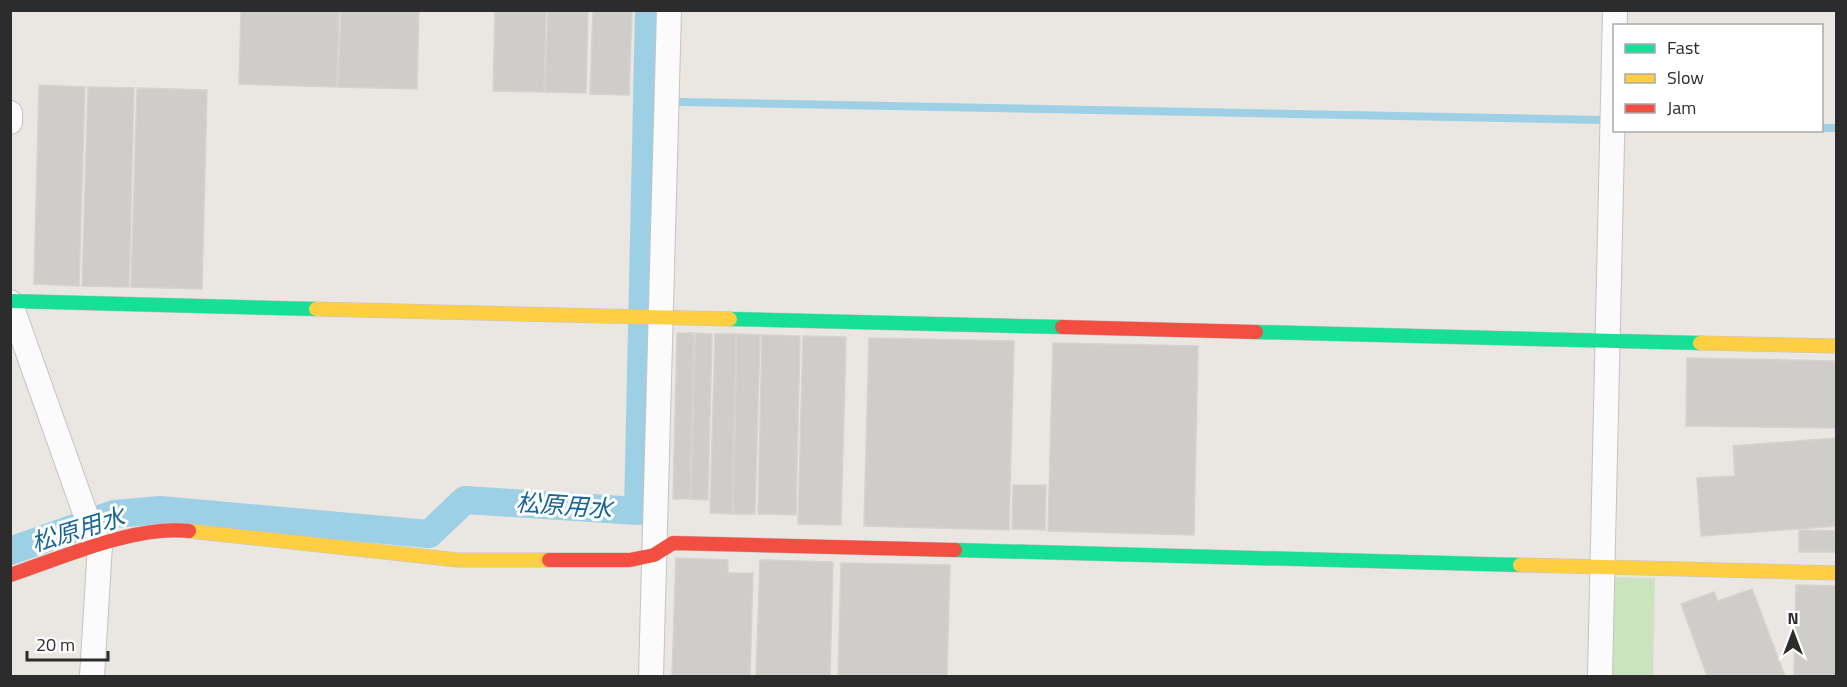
<svg xmlns="http://www.w3.org/2000/svg" width="1847" height="687" font-family="'Titillium Web','Noto Sans JP',sans-serif">
<rect width="100%" height="100%" fill="#eae7e3"/>
<path fill="#cce3bf" d="M 1610,577 L 1655,578 L 1653,676 L 1608,676 Z"/>
<g fill="none" stroke-linecap="round" stroke-linejoin="round">
<g stroke="#9dd0e5" stroke-width="8">
<path d="M 681,102 L 1603,120"/>
<path d="M 1822,128 L 1836,128"/>
<path d="M 638,511 L 652,521"/>
</g>
<path stroke="#9dd0e5" stroke-width="28" d="M 10,551 L 114,514 L 160,510 L 429,534 L 465,500 L 638,511 L 649,10"/>
</g>
<g fill="#cfcdca" stroke="#d5d2cf" stroke-width="1.5">
<path d="M 241,10 L 339,10 L 337,87 L 239,84 Z"/>
<path d="M 341,10 L 419,10 L 417,89 L 338,87 Z"/>
<path d="M 495,10 L 546,10 L 544,92 L 493,91 Z"/>
<path d="M 548,10 L 588,10 L 586,93 L 545,92 Z"/>
<path d="M 593,10 L 632,10 L 629,95 L 590,94 Z"/>
<path d="M 39,85 L 85,87 L 79,286 L 34,284 Z"/>
<path d="M 88,87 L 134,88 L 129,287 L 82,286 Z"/>
<path d="M 137,88 L 207,90 L 202,289 L 131,287 Z"/>
<path d="M 677,333 L 694,333 L 690,499 L 673,499 Z"/>
<path d="M 695,333 L 712,334 L 708,500 L 691,499 Z"/>
<path d="M 715,334 L 736,334 L 732,514 L 710,513 Z"/>
<path d="M 737,334 L 760,335 L 755,514 L 733,514 Z"/>
<path d="M 762,335 L 800,336 L 796,515 L 758,514 Z"/>
<path d="M 803,336 L 846,337 L 841,525 L 798,524 Z"/>
<path d="M 869,338 L 1014,341 L 1009,530 L 864,526 Z"/>
<path d="M 1053,343 L 1198,346 L 1194,535 L 1048,531 Z"/>
<path d="M 1687,358 L 1836,361 L 1836,428 L 1686,426 Z"/>
<path d="M 1836,438 L 1836,526 L 1701,536 L 1697,478 L 1735,476 L 1733,446 Z"/>
<path d="M 1013,485 L 1046,485 L 1045,530 L 1012,529 Z"/>
<path d="M 1799,530 L 1836,531 L 1836,552 L 1799,552 Z"/>
<path d="M 676,558 L 728,560 L 728,573 L 753,573 L 750,676 L 672,676 Z"/>
<path d="M 760,560 L 833,562 L 830,676 L 756,676 Z"/>
<path d="M 841,563 L 950,565 L 947,676 L 838,676 Z"/>
<path d="M 1796,585 L 1836,586 L 1836,676 L 1794,676 Z"/>
<path d="M 1752,589 L 1785,676 L 1707,676 L 1681,604 L 1714,592 L 1718,601 Z"/>
</g>
<g fill="none" stroke-linecap="round" stroke-linejoin="round">
<g stroke="#c4c3c2" stroke-width="26">
<g id="street">
<path d="M 10,113 L 10,122"/>
<path d="M 10,302 L 84,510 L 100,545 L 92,676"/>
<path d="M 651,676 L 669,10"/>
<path d="M 1600,676 L 1615,10"/>
</g>
</g>
<g stroke="#c4c3c2" stroke-width="15">
<g id="fast">
<path d="M 10,301 L 316,309"/>
<path d="M 730,319 L 1062,327"/>
<path d="M 1256,332 L 1700,343"/>
<path d="M 955,550 L 1520,565"/>
</g>
</g>
<g stroke="#c4c3c2" stroke-width="15">
<g id="slow">
<path d="M 316,309 L 730,319"/>
<path d="M 1700,343 L 1836,346"/>
<path d="M 189,531 L 458,560 L 549,560"/>
<path d="M 1520,565 L 1836,573"/>
</g>
</g>
<g stroke="#c4c3c2" stroke-width="15">
<g id="jam">
<path d="M 1062,327 L 1256,332"/>
<path d="M 549,560 L 630,560 L 654,555 L 673,543 L 955,550"/>
<path d="M 10,575 C 62,558 134,525 189,531"/>
</g>
</g>
<use href="#street" stroke="#fcfbfb" stroke-width="24"/>
<use href="#fast" stroke="#16e098" stroke-width="14"/>
<use href="#slow" stroke="#ffcf43" stroke-width="14"/>
<use href="#jam" stroke="#f24e42" stroke-width="14"/>
</g>
<g text-anchor="middle" stroke-width="6" stroke-linejoin="round" paint-order="stroke">
<g font-size="24" font-style="italic" fill="#186695" stroke="#fff">
<text transform="translate(564 506) rotate(4)" y="8">松原用水</text>
<text transform="translate(78 530) rotate(-17)" y="8">松原用水</text>
</g>
</g>
<rect width="1847" height="687" fill="none" stroke="#2c2c2c" stroke-width="24"/>
<rect x="1613" y="24" width="210" height="108" fill="#ffffff" stroke="#ababab" stroke-width="1.5"/>
<rect x="1625" y="44" width="30" height="9" fill="#16e098" stroke="#ababab" stroke-width="1.5"/>
<text x="1667" y="54" font-size="18" fill="#2c2c2c">Fast</text>
<rect x="1625" y="74" width="30" height="9" fill="#ffcf43" stroke="#ababab" stroke-width="1.5"/>
<text x="1667" y="84" font-size="18" fill="#2c2c2c">Slow</text>
<rect x="1625" y="104" width="30" height="9" fill="#f24e42" stroke="#ababab" stroke-width="1.5"/>
<text x="1667" y="114" font-size="18" fill="#2c2c2c">Jam</text>
<g transform="translate(1793 633)" stroke="#ffffff" stroke-width="4.5" paint-order="stroke">
<path d="M0-4.5L10 22L0 15L-10 22Z" fill="#2c2c2c"/>
<text y="-9" font-size="16" font-weight="bold" text-anchor="middle" fill="#2c2c2c">N</text>
</g>
<path d="M27 651v9h81v-9" fill="none" stroke="#2c2c2c" stroke-width="3"/>
<text x="36" y="651" font-size="18" fill="#2c2c2c" stroke="#ffffff" stroke-width="4.5" paint-order="stroke">20 m</text>
</svg>
